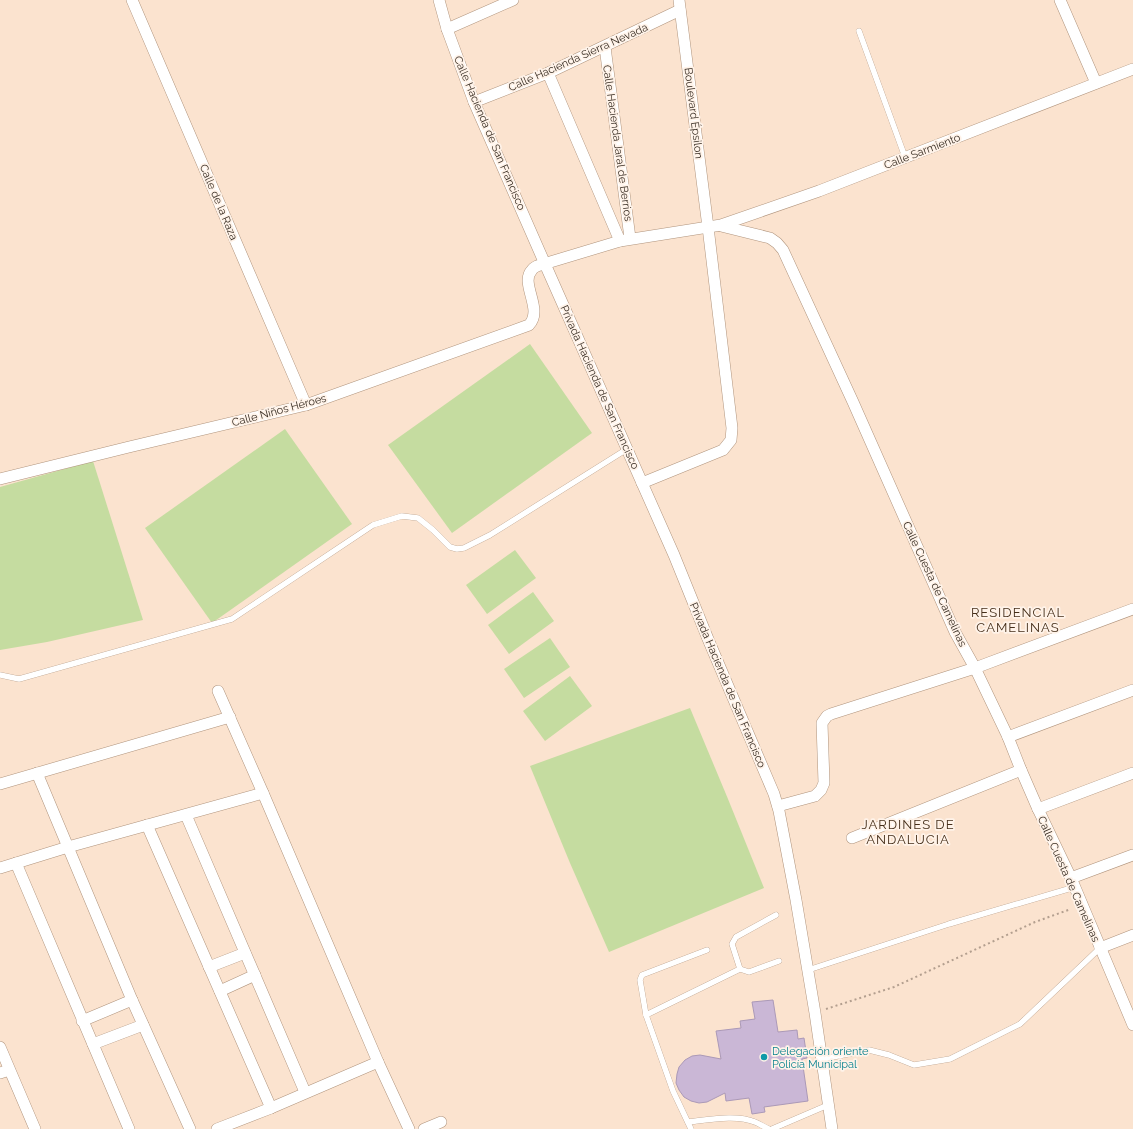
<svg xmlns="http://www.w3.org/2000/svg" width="1133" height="1129" font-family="Raleway,sans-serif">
<rect width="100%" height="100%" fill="#fbe3cf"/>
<g fill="#c5dca0">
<path d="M 530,344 L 592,433 L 452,533 L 388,445 Z"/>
<path d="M 285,429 L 352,524 L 212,623 L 145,528 Z"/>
<path d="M 93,461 L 143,620 L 47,642 L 0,650 L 0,487 Z"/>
<path d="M 515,550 L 536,578 L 487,614 L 466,585 Z"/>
<path d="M 533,592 L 554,621 L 509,654 L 488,625 Z"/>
<path d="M 550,638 L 570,667 L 524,698 L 504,669 Z"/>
<path d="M 570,676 L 592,706 L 545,741 L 523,711 Z"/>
<path d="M 690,708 L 728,799 L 764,888 L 609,952 L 570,863 L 530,766 Z"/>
</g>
<path fill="#cab7d6" stroke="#ab99b7" d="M 773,1000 L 778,1032 L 797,1030 L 798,1039 L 804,1038 L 807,1058 L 802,1059 L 808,1101 L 764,1107 L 765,1112 L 752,1114 L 749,1098 L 726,1101 L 725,1093 L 707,1102 L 699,1103 L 691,1101 L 684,1097 L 679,1090 L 676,1083 L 677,1074 L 679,1067 L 685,1060 L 692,1056 L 700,1055 L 721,1059 L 716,1031 L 741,1028 L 740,1021 L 755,1019 L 752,1002 Z"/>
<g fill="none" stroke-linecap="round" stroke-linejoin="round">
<g stroke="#b0947d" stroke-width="6">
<g id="lane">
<path d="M 859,31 L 905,157"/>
<path d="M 0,675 L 19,679 L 232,619 L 373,525 L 402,516 L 418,518 L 433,530 L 450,547 L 457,549 L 464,548 L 490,535 L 627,449"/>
<path d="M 776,915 L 736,937 L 732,944 L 740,969 L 749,972 L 779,961"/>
<path d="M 808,970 L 949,924 L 1075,887"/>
<path d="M 646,1015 L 740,969"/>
<path d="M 822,1059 L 869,1050 L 889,1055 L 914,1065 L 950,1059 L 1020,1024 L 1100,948"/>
<path d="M 688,1122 C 708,1120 736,1114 755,1122 C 760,1124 764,1127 769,1129"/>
<path d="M 691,1129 L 673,1091 L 646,1015 L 640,980 L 642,975 L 707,950"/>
<path d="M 772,1129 L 828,1105"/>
</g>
</g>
<g stroke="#b0947d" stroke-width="12">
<g id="street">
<path d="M 132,0 L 306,405"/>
<path d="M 439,0 L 447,29 L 474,102 L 545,264 L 674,555 L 708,639 L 774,794 L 779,811 L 796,900 L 815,1013 L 832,1129"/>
<path d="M 1060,0 L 1096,83"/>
<path d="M 447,29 L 513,0"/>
<path d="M 605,47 L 630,238"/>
<path d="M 548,73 L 620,241"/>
<path d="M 474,102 L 548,73 L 680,10"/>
<path d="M 721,226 L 770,238 L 777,243 L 783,250 L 853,402 L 955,632 L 975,668 L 1008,737 L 1021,770 L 1038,809 L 1071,878 L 1133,1025"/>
<path d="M 0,479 L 129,447 L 306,405 L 529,325 C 544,309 519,283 532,270 C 533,268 535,267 537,266 L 620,241 L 721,225 L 819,191 L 1133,69"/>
<path d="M 642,483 L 723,450 L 731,440 L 732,428 L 708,227 L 679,0"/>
<path d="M 218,691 L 263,793 L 378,1062 L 409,1129"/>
<path d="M 1008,737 L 1133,690"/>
<path d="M 37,773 L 132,1000 L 190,1129"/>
<path d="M 0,784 L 230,717"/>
<path d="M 778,806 L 815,796 L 821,790 L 824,783 L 822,723 L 827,716 L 831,714 L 975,668 L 1133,609"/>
<path d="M 1038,809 L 1133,773"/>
<path d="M 186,815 L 305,1092"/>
<path d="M 147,825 L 271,1108"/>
<path d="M 852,838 L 1021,770"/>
<path d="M 16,863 L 129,1129"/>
<path d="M 0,868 L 68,847 L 263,793"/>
<path d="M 1071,878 L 1133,855"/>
<path d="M 1100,948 L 1133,935"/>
<path d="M 209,967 L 245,953"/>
<path d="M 220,991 L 255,975"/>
<path d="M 82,1021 L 132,1000"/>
<path d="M 93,1044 L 143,1025"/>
<path d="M 0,1047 L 35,1129"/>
<path d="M 0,1073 L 9,1070"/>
<path d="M 217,1129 L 271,1108 L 378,1062"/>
<path d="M 424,1129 L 441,1122"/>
</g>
</g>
<path stroke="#b39f8f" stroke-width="2" stroke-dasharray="2 3" stroke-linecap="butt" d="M 826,1009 L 894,987 L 1035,922 L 1071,909"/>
<use href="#lane" stroke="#fff" stroke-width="5.5"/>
<use href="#street" stroke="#fff" stroke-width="11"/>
</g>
<circle fill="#0f9aa8" stroke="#fff3e9" stroke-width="1.5" cx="764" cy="1057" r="4"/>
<g text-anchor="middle" stroke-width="3.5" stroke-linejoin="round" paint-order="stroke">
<g font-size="11" fill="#392e24" stroke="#fff3e9">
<text transform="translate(578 57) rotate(-24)" y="4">Calle Hacienda Sierra Nevada</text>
<text transform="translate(694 113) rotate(83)" y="4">Boulevard Épsilon</text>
<text transform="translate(490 133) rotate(67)" y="4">Calle Hacienda de San Francisco</text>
<text transform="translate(618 143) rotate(82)" y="4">Calle Hacienda Jaral de Berrios</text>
<text transform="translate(922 151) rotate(-21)" y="4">Calle Sarmiento</text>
<text transform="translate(219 202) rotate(67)" y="4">Calle de la Raza</text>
<text transform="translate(600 387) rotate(66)" y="4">Privada Hacienda de San Francisco</text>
<text transform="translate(279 410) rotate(-15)" y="4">Calle Niños Héroes</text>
<text transform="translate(935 584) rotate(65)" y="4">Calle Cuesta de Camelinas</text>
<text transform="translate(728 685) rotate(67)" y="4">Privada Hacienda de San Francisco</text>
<text transform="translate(1069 879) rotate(66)" y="4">Calle Cuesta de Camelinas</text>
</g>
<g font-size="11" fill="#0d838f" stroke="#fff3e9" text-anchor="start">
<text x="772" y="1055">Delegación oriente<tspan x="772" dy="13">Policía Municipal</tspan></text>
</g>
<g font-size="13" letter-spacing="1" fill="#452e19" stroke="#fff3e9">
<text x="1018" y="617">RESIDENCIAL<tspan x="1018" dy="15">CAMELINAS</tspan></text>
<text x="908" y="829">JARDINES DE<tspan x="908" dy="15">ANDALUCIA</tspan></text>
</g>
</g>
</svg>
